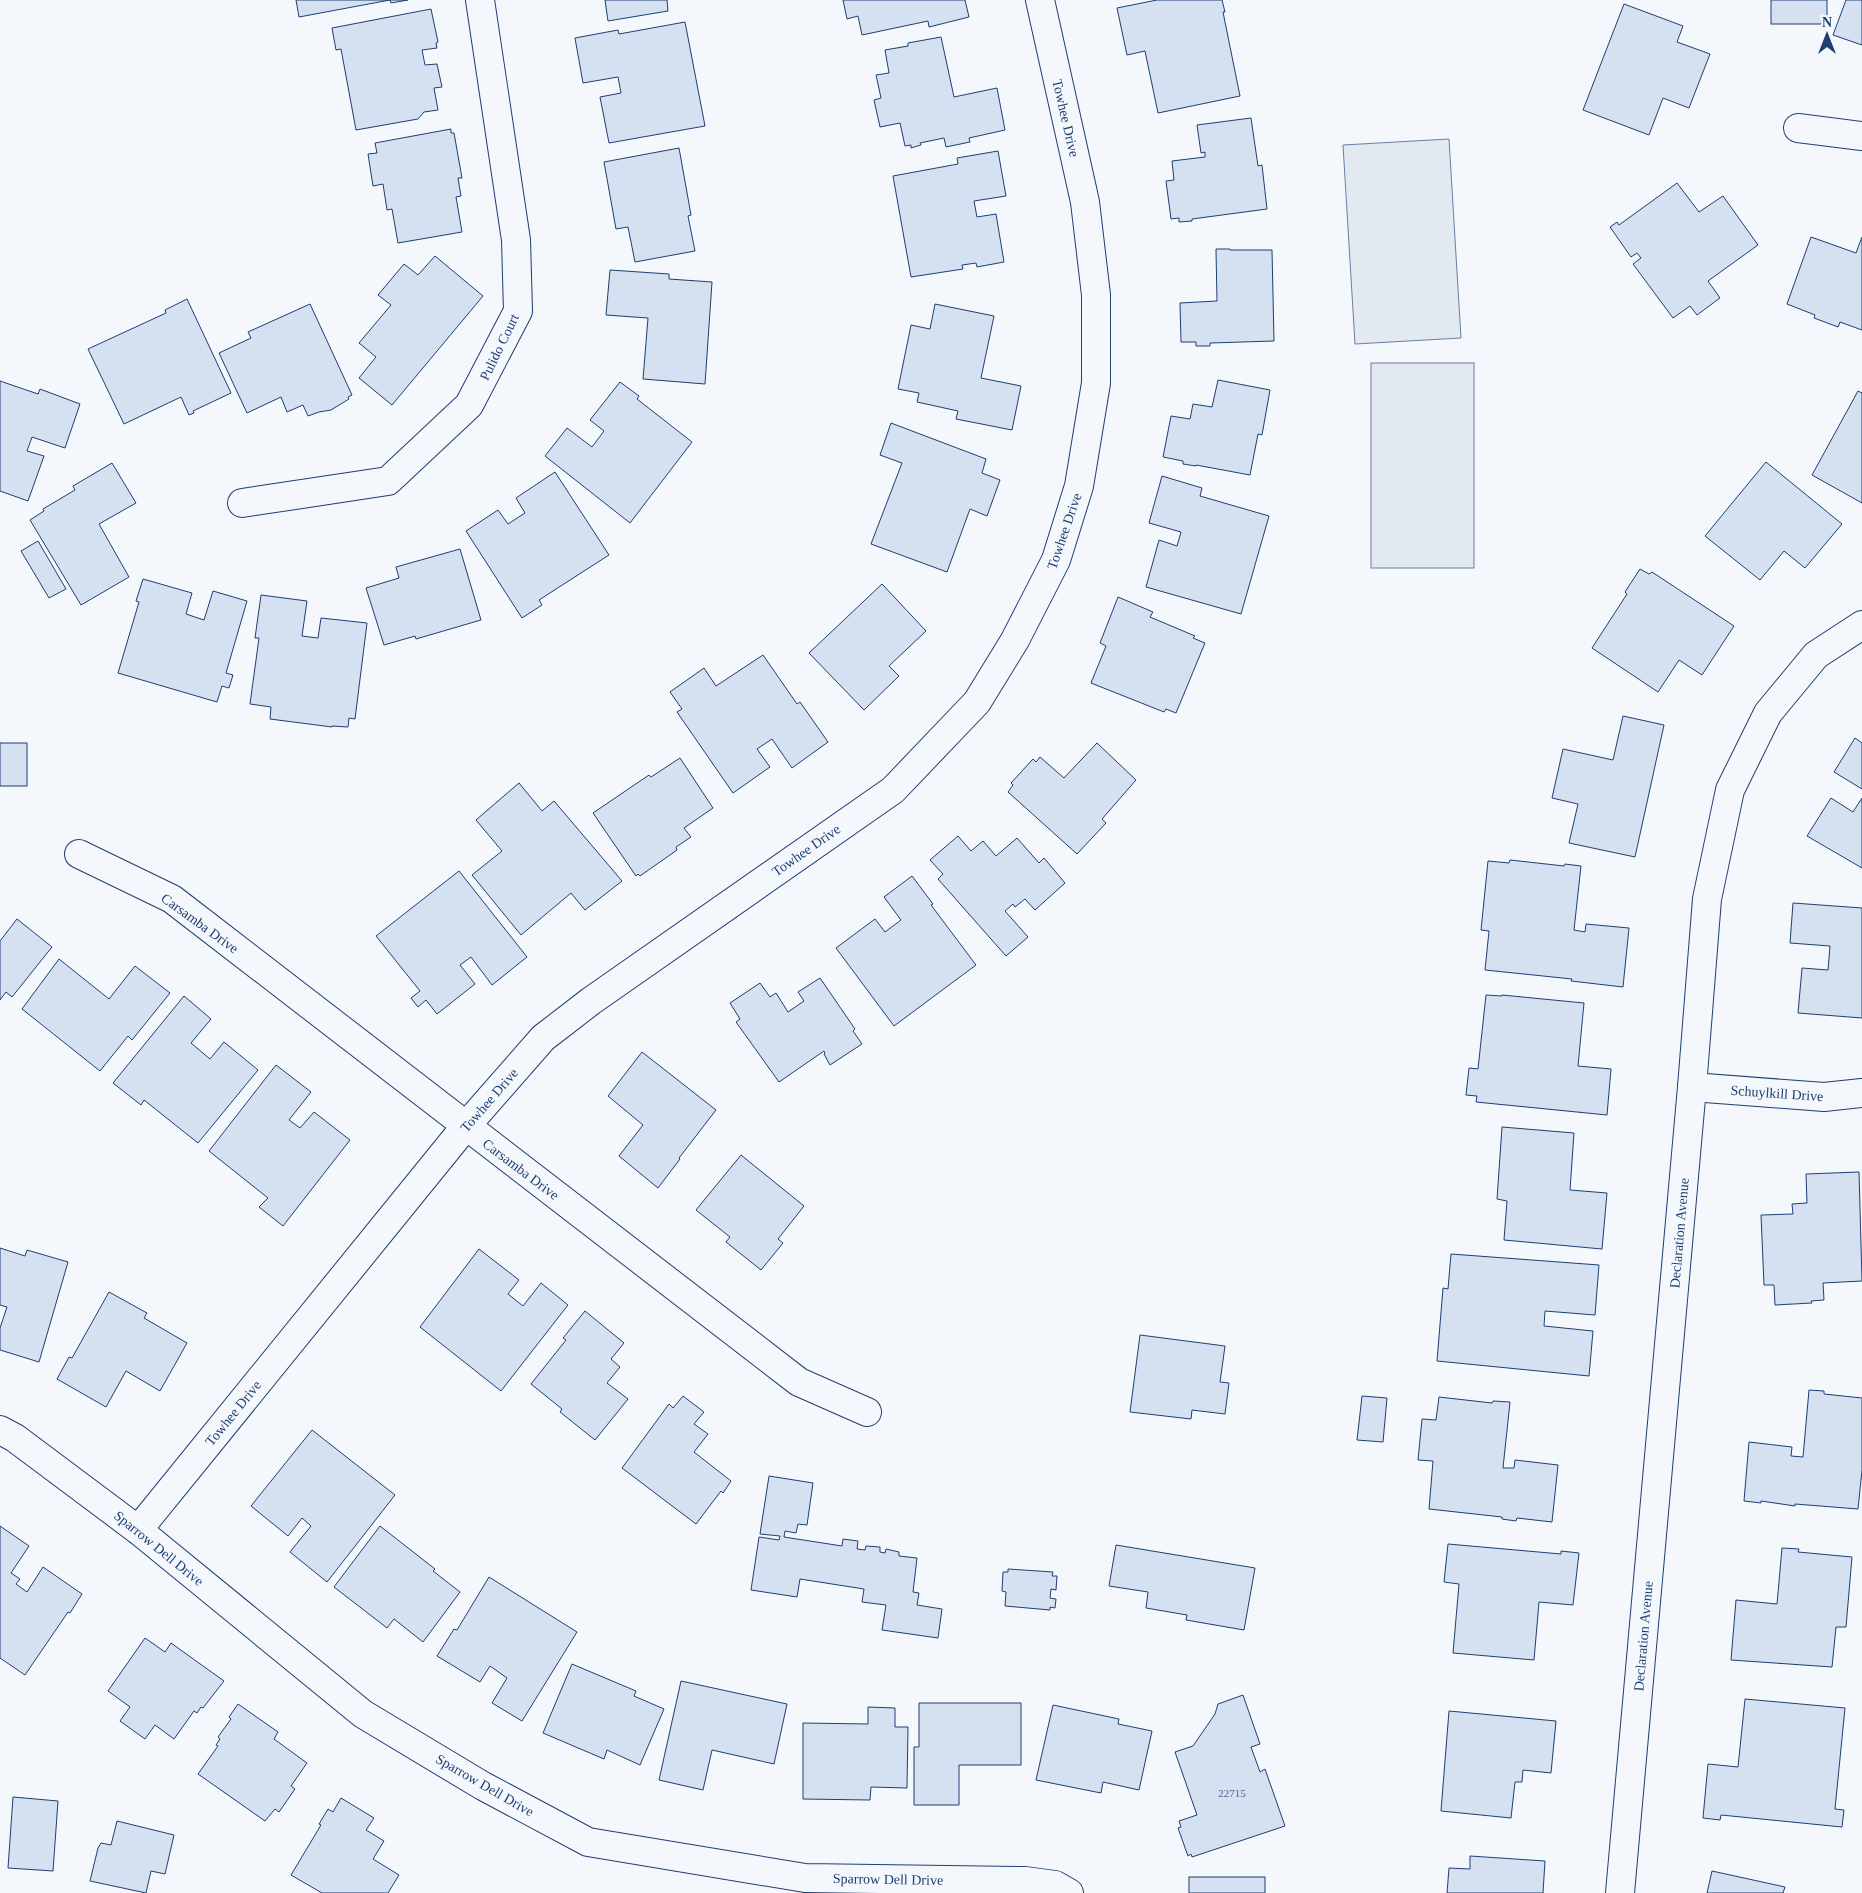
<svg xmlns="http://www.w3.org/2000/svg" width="1862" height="1893" font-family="Georgia,serif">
<rect width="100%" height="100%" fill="#f4f7fb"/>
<g fill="#e3e9f0" stroke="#687fa3">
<path d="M 1449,139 L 1461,338 L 1355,344 L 1343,145 Z"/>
<rect x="1371" y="363" width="103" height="205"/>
</g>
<g fill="#d5e0f0" stroke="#1d3f73">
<path d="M 296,0 L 408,0 L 391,3 L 390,0 L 299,17 Z"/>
<path d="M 605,0 L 667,0 L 668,11 L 608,21 Z"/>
<path d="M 843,0 L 965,0 L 969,17 L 929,27 L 928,21 L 862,35 L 858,16 L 847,19 Z"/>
<path d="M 1157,0 L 1222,0 L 1225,12 L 1223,12 L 1240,96 L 1158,113 L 1145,51 L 1127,55 L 1117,8 Z"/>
<rect x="1771" y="0" width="56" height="24"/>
<path d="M 1846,0 L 1862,0 L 1862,45 L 1833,35 Z"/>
<path d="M 1624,4 L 1683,26 L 1677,42 L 1710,54 L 1689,108 L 1663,98 L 1649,135 L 1583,110 Z"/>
<path d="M 431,9 L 438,42 L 436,43 L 437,48 L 422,50 L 425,65 L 437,64 L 442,87 L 434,88 L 438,110 L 424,112 L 418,119 L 356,130 L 341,49 L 336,50 L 332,28 Z"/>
<path d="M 685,22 L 705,126 L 609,143 L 600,97 L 621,93 L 618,77 L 583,83 L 575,38 L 618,30 L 619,34 Z"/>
<path d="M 941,37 L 954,97 L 997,88 L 1005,130 L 969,138 L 970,142 L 946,147 L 944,138 L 920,143 L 921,145 L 911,148 L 911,145 L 905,146 L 900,123 L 880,127 L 874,100 L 881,98 L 876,75 L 889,73 L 885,50 L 908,46 L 908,43 Z"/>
<path d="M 1251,118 L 1258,166 L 1262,165 L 1267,209 L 1192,219 L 1192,221 L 1179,222 L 1179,218 L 1171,219 L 1166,181 L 1174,180 L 1172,161 L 1205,157 L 1205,152 L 1201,153 L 1197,125 Z"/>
<path d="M 451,129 L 451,133 L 454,133 L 462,178 L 458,178 L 461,196 L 456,197 L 462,232 L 398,243 L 392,209 L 387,210 L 383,184 L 373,186 L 368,154 L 377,153 L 375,143 Z"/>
<path d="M 679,148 L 691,215 L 688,216 L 695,251 L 635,262 L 628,227 L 616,229 L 604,162 Z"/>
<path d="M 998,151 L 1006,196 L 974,201 L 977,217 L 996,214 L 1004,262 L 977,267 L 976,263 L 962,265 L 963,269 L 911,277 L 893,176 L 958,164 L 957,158 Z"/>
<path d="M 1677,183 L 1699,212 L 1723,196 L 1758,245 L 1708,281 L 1720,298 L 1697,315 L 1690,306 L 1673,318 L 1633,264 L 1641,258 L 1637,253 L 1631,257 L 1610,227 L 1617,222 L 1619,225 Z"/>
<path d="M 1811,237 L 1856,253 L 1862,237 L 1862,330 L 1840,322 L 1838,327 L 1814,318 L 1815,315 L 1787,304 Z"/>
<path d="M 1216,249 L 1230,249 L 1230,250 L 1272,250 L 1274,341 L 1210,343 L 1210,346 L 1196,346 L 1196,342 L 1181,342 L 1180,303 L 1217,301 Z"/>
<path d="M 435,256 L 483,296 L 392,405 L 359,378 L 376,357 L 359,343 L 391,305 L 378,295 L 404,264 L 418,275 Z"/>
<path d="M 610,270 L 669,274 L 669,279 L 712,282 L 705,384 L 643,379 L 648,318 L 606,315 Z"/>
<path d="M 187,299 L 231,393 L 193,411 L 194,413 L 189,415 L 181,397 L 124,424 L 88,349 L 166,313 L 165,310 Z"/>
<path d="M 310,304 L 352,395 L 348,397 L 349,399 L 331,410 L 319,412 L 308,416 L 303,405 L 287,412 L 281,397 L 247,413 L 219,353 L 251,338 L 248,332 Z"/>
<path d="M 935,304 L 994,316 L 981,378 L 1021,386 L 1012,430 L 956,419 L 958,411 L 917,402 L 919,393 L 898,389 L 911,325 L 930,329 Z"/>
<path d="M 1218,380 L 1270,390 L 1262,435 L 1258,434 L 1250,475 L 1196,465 L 1196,466 L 1183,464 L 1183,461 L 1163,457 L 1171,416 L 1190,419 L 1193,404 L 1212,407 Z"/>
<path d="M 0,381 L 38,394 L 40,389 L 80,404 L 65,448 L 32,437 L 27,451 L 44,456 L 28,501 L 0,491 Z"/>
<path d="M 620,382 L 639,396 L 637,399 L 692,442 L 630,523 L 545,456 L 567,428 L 592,447 L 604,431 L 590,420 Z"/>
<path d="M 1858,391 L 1862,393 L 1862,503 L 1812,475 Z"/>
<path d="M 891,423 L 986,459 L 982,473 L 1000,480 L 987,516 L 970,509 L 947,572 L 871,544 L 902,463 L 880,455 Z"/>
<path d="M 1766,462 L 1842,524 L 1805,568 L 1784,551 L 1760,580 L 1705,536 Z"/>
<path d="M 112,463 L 136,503 L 99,524 L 129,577 L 81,605 L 30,520 L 44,511 L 43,509 L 75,490 L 73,486 Z"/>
<path d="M 555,472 L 609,555 L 539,600 L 542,605 L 522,618 L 466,531 L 498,510 L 508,524 L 525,513 L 516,498 Z"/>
<path d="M 1162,476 L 1202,488 L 1200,496 L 1269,516 L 1241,614 L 1146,587 L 1159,540 L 1177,546 L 1181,532 L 1149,523 Z"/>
<path d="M 38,541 L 66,589 L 49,598 L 21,551 Z"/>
<path d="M 460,549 L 481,620 L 416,639 L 415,636 L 384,645 L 366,588 L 399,578 L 396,567 Z"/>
<path d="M 1640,569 L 1649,574 L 1652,572 L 1734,626 L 1702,675 L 1679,660 L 1658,692 L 1592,648 L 1627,594 L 1625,592 Z"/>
<path d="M 143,579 L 192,593 L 186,614 L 204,620 L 213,591 L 247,601 L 226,673 L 233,675 L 229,688 L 222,686 L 217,702 L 118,673 L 139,602 L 136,601 Z"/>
<path d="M 882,584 L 926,631 L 889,666 L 899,676 L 864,710 L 809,653 Z"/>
<path d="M 261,595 L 307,601 L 302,636 L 318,638 L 321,618 L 367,623 L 355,719 L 349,718 L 348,727 L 332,726 L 332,727 L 270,719 L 271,707 L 250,704 L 259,638 L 255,638 Z"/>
<path d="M 1118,597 L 1153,612 L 1150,617 L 1195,636 L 1193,638 L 1205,643 L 1176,713 L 1166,709 L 1164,712 L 1091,683 L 1106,646 L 1100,643 Z"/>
<path d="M 763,655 L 797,704 L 800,702 L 828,742 L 792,768 L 772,739 L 757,749 L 770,767 L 733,793 L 677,712 L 682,709 L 670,692 L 704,668 L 716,686 Z"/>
<path d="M 1623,716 L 1664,725 L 1635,857 L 1569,843 L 1578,804 L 1552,798 L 1563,749 L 1613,760 Z"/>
<path d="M 1855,738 L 1862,743 L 1862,789 L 1834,772 Z"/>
<rect x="0" y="743" width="27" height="43"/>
<path d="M 1097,743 L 1136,780 L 1102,819 L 1106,823 L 1077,854 L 1008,792 L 1013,785 L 1011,783 L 1033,759 L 1036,762 L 1040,757 L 1064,778 Z"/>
<path d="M 680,758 L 713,808 L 684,828 L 691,837 L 676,847 L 677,850 L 640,876 L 638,874 L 636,876 L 593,813 L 649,775 L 651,777 Z"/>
<path d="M 519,783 L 542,811 L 554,801 L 622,881 L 585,910 L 571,893 L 521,935 L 472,875 L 502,851 L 476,820 Z"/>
<path d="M 1831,798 L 1853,812 L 1862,798 L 1862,868 L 1807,836 Z"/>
<path d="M 958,836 L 971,851 L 983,841 L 996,856 L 1017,838 L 1039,863 L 1044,858 L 1065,883 L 1035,910 L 1025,899 L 1015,907 L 1013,904 L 1005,911 L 1028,937 L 1006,956 L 938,879 L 943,874 L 930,860 Z"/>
<path d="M 1510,860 L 1564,866 L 1565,864 L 1581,866 L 1574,930 L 1585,932 L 1586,924 L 1629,928 L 1623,987 L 1571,981 L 1572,979 L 1485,970 L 1489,931 L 1481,930 L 1488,861 L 1509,863 Z"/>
<path d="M 459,871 L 527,957 L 492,985 L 471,957 L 460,965 L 475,984 L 437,1014 L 426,1000 L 418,1007 L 411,998 L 420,991 L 376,936 Z"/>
<path d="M 912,876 L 933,904 L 931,905 L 976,965 L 894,1026 L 836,948 L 875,919 L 885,932 L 901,920 L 884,897 Z"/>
<path d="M 1793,903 L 1862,908 L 1862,1018 L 1798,1013 L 1802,968 L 1828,970 L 1830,946 L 1790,943 Z"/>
<path d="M 17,919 L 52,947 L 12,997 L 6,992 L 0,1000 L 0,941 Z"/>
<path d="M 59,959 L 109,999 L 135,966 L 170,993 L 132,1040 L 128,1036 L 100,1071 L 22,1009 Z"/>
<path d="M 820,978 L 855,1029 L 853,1031 L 862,1044 L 830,1065 L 824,1054 L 825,1053 L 824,1051 L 779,1082 L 736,1022 L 740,1019 L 730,1003 L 760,983 L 770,997 L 776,993 L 788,1012 L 804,1001 L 798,992 Z"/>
<path d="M 1486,995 L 1502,996 L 1502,995 L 1584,1003 L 1578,1066 L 1611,1069 L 1607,1115 L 1476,1102 L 1477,1096 L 1466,1095 L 1469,1068 L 1478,1069 Z"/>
<path d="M 184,996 L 211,1019 L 191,1043 L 210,1059 L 224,1042 L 258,1070 L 198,1143 L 144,1100 L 141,1105 L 113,1083 Z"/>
<path d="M 642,1052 L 716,1110 L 679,1158 L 680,1159 L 658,1188 L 619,1156 L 643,1125 L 608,1096 Z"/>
<path d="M 276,1065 L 311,1092 L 289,1120 L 300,1128 L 314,1112 L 350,1140 L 283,1226 L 259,1207 L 268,1198 L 209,1151 Z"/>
<path d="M 1502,1127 L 1574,1133 L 1570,1190 L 1607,1193 L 1602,1249 L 1504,1240 L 1507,1201 L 1497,1199 Z"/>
<path d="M 741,1155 L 804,1206 L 778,1239 L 783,1243 L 761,1270 L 726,1242 L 730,1237 L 696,1210 Z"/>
<path d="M 1859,1172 L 1862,1281 L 1823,1283 L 1824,1300 L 1811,1301 L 1812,1303 L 1775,1305 L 1774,1285 L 1764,1285 L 1761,1215 L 1793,1214 L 1792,1204 L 1807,1203 L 1806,1174 Z"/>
<path d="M 0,1248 L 25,1256 L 27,1250 L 68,1262 L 39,1362 L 0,1350 L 0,1328 L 7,1307 L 0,1305 Z"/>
<path d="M 479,1249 L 519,1280 L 508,1294 L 523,1306 L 541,1283 L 568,1305 L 501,1391 L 420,1327 Z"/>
<path d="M 1451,1254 L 1599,1265 L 1595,1315 L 1545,1311 L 1544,1326 L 1593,1331 L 1589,1376 L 1437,1361 L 1443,1288 L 1448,1289 Z"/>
<path d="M 109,1292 L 147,1313 L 144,1318 L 187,1343 L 160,1391 L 126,1371 L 106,1407 L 57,1379 L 69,1357 L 72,1358 Z"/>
<path d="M 585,1311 L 624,1343 L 611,1359 L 620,1367 L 607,1383 L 628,1399 L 595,1440 L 560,1412 L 562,1409 L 531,1384 L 566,1340 L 563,1338 Z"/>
<path d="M 1140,1335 L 1225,1346 L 1220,1382 L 1229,1383 L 1225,1414 L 1192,1410 L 1191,1419 L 1130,1412 Z"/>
<path d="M 1809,1390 L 1824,1391 L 1824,1394 L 1862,1398 L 1862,1470 L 1858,1509 L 1795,1504 L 1795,1506 L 1761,1501 L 1761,1503 L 1744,1501 L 1749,1442 L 1792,1447 L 1791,1456 L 1803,1457 Z"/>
<path d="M 683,1396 L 704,1412 L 694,1424 L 708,1434 L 694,1452 L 731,1481 L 723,1493 L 721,1491 L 696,1524 L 622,1468 L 669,1404 L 673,1408 Z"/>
<path d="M 1362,1396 L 1387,1398 L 1383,1442 L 1357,1440 Z"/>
<path d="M 1439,1397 L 1492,1403 L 1493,1401 L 1510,1402 L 1503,1468 L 1514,1468 L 1515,1460 L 1558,1465 L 1552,1522 L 1517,1518 L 1516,1521 L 1502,1519 L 1502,1517 L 1429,1509 L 1433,1461 L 1418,1460 L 1422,1419 L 1436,1420 Z"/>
<path d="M 312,1430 L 395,1495 L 327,1582 L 290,1552 L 311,1526 L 302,1518 L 288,1536 L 251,1506 Z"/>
<path d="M 769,1476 L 813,1483 L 807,1525 L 798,1524 L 796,1533 L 785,1531 L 784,1537 L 842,1546 L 843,1539 L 858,1541 L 857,1549 L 865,1550 L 866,1546 L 880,1547 L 880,1552 L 885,1553 L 886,1549 L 899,1552 L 899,1556 L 917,1558 L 913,1592 L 919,1593 L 917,1605 L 942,1609 L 938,1638 L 882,1630 L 886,1605 L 862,1602 L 864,1589 L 800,1579 L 797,1597 L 751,1590 L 759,1537 L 779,1540 L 780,1536 L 760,1534 Z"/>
<path d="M 0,1526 L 29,1546 L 11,1573 L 20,1579 L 16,1584 L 27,1592 L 43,1567 L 82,1594 L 70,1613 L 68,1612 L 25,1675 L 0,1658 Z"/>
<path d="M 380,1526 L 435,1569 L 433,1571 L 460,1592 L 423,1642 L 394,1619 L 387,1628 L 334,1587 Z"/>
<path d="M 1448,1544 L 1561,1554 L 1561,1551 L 1579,1553 L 1573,1605 L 1539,1602 L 1534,1660 L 1453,1653 L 1459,1584 L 1444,1582 Z"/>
<path d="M 1116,1545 L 1255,1568 L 1244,1630 L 1186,1620 L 1187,1615 L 1146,1608 L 1148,1592 L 1109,1586 Z"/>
<path d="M 1782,1548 L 1799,1549 L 1798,1552 L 1852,1557 L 1846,1627 L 1836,1627 L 1832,1667 L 1731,1660 L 1736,1600 L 1777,1604 Z"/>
<path d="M 1008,1569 L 1053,1572 L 1052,1576 L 1057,1576 L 1056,1590 L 1051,1589 L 1050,1598 L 1056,1599 L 1055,1608 L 1050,1607 L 1050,1610 L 1005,1606 L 1006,1592 L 1002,1591 L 1003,1572 L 1008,1572 Z"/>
<path d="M 489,1577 L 577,1632 L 522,1721 L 492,1703 L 507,1678 L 490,1666 L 480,1682 L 437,1656 L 454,1629 L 457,1630 Z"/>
<path d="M 145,1638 L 165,1652 L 171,1643 L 224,1681 L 203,1708 L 201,1707 L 197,1713 L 194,1711 L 174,1739 L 155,1725 L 145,1739 L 120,1721 L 130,1707 L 108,1691 Z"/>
<path d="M 572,1664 L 636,1691 L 634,1696 L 664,1709 L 640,1765 L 607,1750 L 604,1759 L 543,1733 Z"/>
<path d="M 681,1681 L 787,1704 L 774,1764 L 712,1750 L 703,1790 L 659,1780 Z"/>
<path d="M 1243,1695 L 1260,1744 L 1251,1747 L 1260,1772 L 1265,1769 L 1285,1826 L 1192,1857 L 1191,1854 L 1188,1856 L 1178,1828 L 1181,1827 L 1179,1821 L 1197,1815 L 1175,1752 L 1193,1746 L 1215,1714 L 1218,1704 Z"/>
<path d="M 1745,1699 L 1845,1708 L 1835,1809 L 1844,1810 L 1842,1827 L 1721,1815 L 1720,1820 L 1703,1818 L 1708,1764 L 1738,1767 Z"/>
<path d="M 919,1703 L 1021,1703 L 1021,1765 L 959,1765 L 959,1805 L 914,1805 L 914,1747 L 919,1747 Z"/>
<path d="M 238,1704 L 278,1732 L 274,1739 L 307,1763 L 291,1786 L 295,1789 L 279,1812 L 275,1809 L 265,1821 L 198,1774 L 218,1746 L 216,1745 L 220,1739 L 218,1737 L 231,1719 L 229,1717 Z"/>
<path d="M 1053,1705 L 1119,1719 L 1118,1724 L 1152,1731 L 1139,1790 L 1103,1782 L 1101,1793 L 1036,1780 Z"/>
<path d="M 868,1707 L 895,1708 L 895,1727 L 908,1727 L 907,1788 L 871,1787 L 870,1800 L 803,1799 L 803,1723 L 868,1724 Z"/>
<path d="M 1449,1711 L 1556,1721 L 1551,1773 L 1523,1770 L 1522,1782 L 1515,1782 L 1511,1818 L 1441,1811 Z"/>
<path d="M 13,1797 L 58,1801 L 53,1871 L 8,1868 Z"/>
<path d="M 341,1798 L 374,1818 L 366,1830 L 384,1841 L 373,1859 L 399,1875 L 388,1893 L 322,1893 L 291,1875 L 321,1825 L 319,1824 L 328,1809 L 333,1812 Z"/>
<path d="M 117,1821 L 174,1835 L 165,1874 L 151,1871 L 146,1893 L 90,1881 L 98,1848 L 101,1843 L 111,1845 Z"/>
<path d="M 1470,1856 L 1545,1861 L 1543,1893 L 1447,1893 L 1449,1868 L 1470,1869 Z"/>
<path d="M 1712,1871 L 1785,1887 L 1783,1893 L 1707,1893 Z"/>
<rect x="1189" y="1877" width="76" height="16"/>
</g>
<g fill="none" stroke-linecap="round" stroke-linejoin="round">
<g stroke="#1d3f73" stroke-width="30">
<g id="minor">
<path d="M 1798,128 L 1862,136"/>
<path d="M 242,503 L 388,481 L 469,405 L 518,311 L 516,240 L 480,0"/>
<path d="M 79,854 L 172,899 L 799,1382 L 867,1412"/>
<path d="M 1692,1087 L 1824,1097 L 1862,1093"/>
<path d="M 0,1430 L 15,1438 L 138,1530 L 363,1714 L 483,1786 L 588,1842 L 805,1878 L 1025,1881 L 1055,1885 L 1069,1893"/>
<path d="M 138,1530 L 465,1127 L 543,1038 L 591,1001 L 893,790 L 977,702 L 1015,640 L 1056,560 L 1079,486 L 1096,383 L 1096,295 L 1085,202 L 1040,0"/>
<path d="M 1620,1893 L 1692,1087 L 1707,899 L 1730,790 L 1768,713 L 1816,655 L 1862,625"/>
</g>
</g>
<use href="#minor" stroke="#f4f7fb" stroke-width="28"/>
</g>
<g text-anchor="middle" stroke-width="4" stroke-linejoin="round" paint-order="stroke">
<g font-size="11" fill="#4b6792">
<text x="1232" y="1797">22715</text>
</g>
<g font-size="14" fill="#1d3f73" stroke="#f4f7fb">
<text transform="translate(1066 118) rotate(77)" y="5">Towhee Drive</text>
<text transform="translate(499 347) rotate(-64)" y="5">Pulido Court</text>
<text transform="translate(1064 531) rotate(-71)" y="5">Towhee Drive</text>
<text transform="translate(806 850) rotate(-35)" y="5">Towhee Drive</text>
<text transform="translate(200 923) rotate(36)" y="5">Carsamba Drive</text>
<text transform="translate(1777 1093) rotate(4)" y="5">Schuylkill Drive</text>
<text transform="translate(489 1100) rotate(-49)" y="5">Towhee Drive</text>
<text transform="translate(521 1169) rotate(37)" y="5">Carsamba Drive</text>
<text transform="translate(1679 1233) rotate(-85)" y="5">Declaration Avenue</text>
<text transform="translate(233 1413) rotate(-51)" y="5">Towhee Drive</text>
<text transform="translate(159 1548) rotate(39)" y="5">Sparrow Dell Drive</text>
<text transform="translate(1643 1636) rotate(-85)" y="5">Declaration Avenue</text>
<text transform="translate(485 1785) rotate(30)" y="5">Sparrow Dell Drive</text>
<text transform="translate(888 1879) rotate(1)" y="5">Sparrow Dell Drive</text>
</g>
</g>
<g transform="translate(1827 35)" stroke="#f4f7fb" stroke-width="4" paint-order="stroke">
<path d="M0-4L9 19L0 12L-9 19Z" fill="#1d3f73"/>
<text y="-8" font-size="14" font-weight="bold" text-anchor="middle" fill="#1d3f73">N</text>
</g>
</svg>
